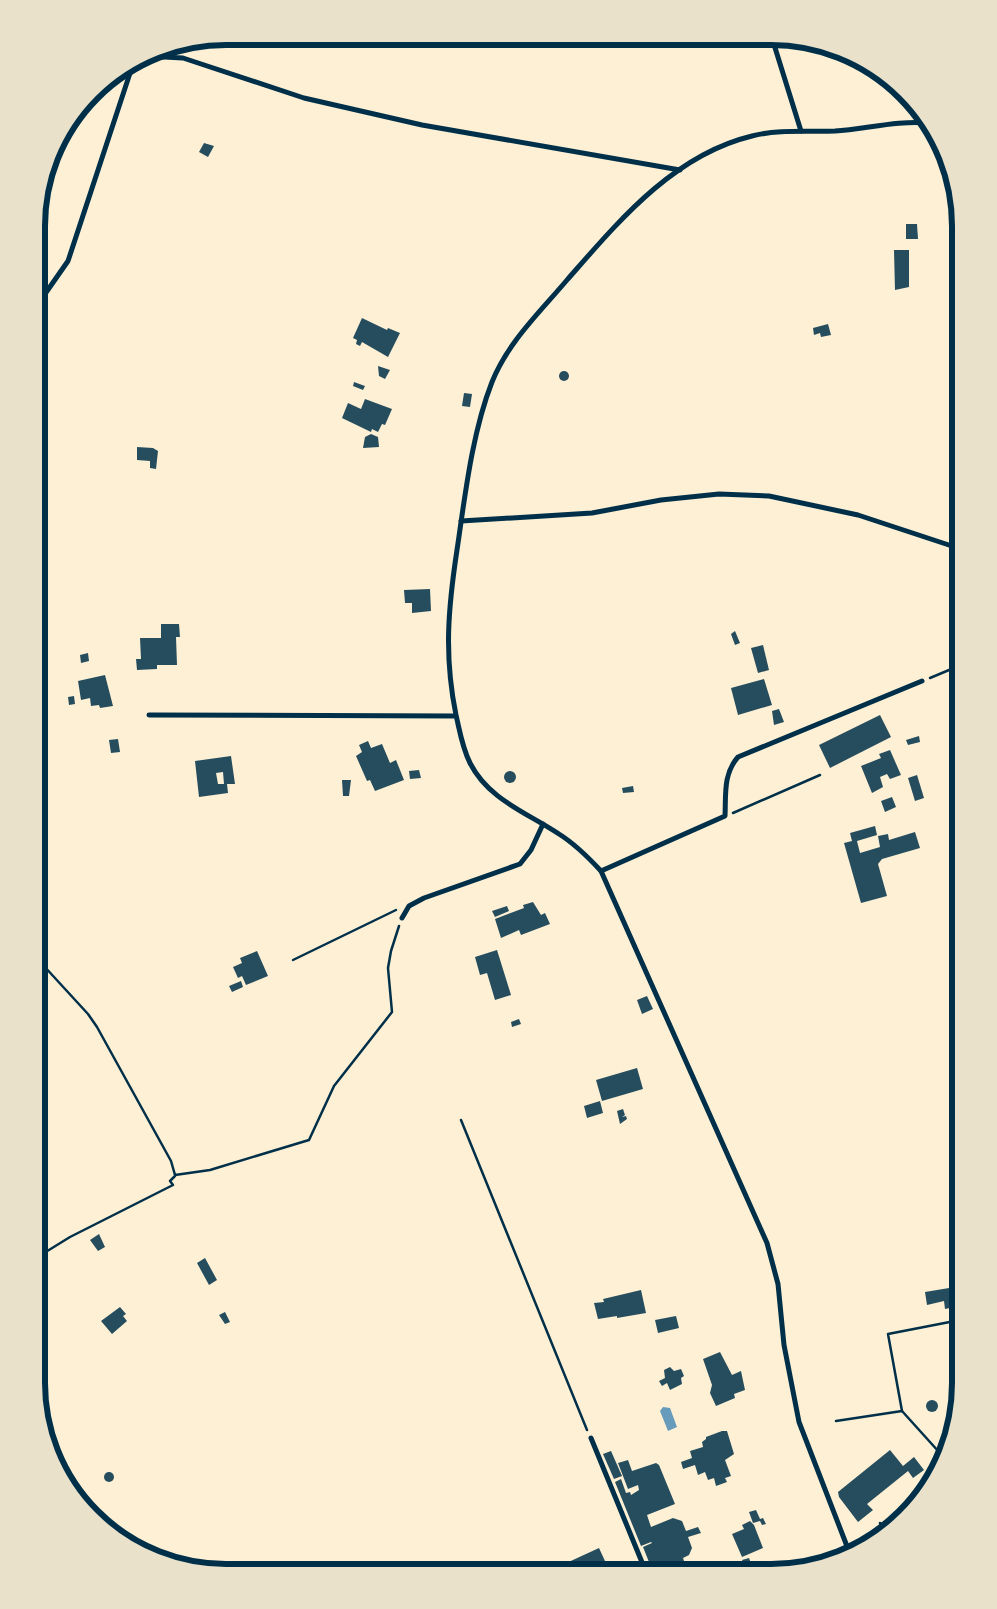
<svg xmlns="http://www.w3.org/2000/svg" width="997" height="1609" font-family="'Nunito Sans',sans-serif">
<rect width="100%" height="100%" fill="#fdf0d5"/>
<path fill="#669bbc" d="M 663,1407 L 670,1408 L 677,1427 L 668,1431 L 660,1411 Z"/>
<g fill="#264d5e" fill-rule="evenodd">
<path d="M 204,143 L 214,146 L 208,157 L 199,152 Z"/>
<path d="M 906,224 L 917,224 L 918,239 L 906,239 Z"/>
<path d="M 894,250 L 909,250 L 909,287 L 895,290 Z"/>
<path d="M 362,318 L 387,330 L 388,328 L 400,333 L 388,357 L 362,342 L 360,346 L 356,344 L 357,340 L 353,338 Z"/>
<path d="M 828,324 L 831,335 L 821,337 L 820,333 L 814,335 L 813,328 Z"/>
<path d="M 378,366 L 390,370 L 385,379 L 379,376 Z"/>
<circle cx="564" cy="376" r="5"/>
<path d="M 354,382 L 365,386 L 363,390 L 353,386 Z"/>
<path d="M 464,393 L 472,394 L 470,407 L 462,406 Z"/>
<path d="M 365,399 L 392,409 L 385,425 L 382,424 L 378,432 L 372,429 L 371,432 L 342,418 L 348,403 L 361,409 Z"/>
<path d="M 371,434 L 378,437 L 379,447 L 363,448 L 365,437 Z"/>
<path d="M 137,447 L 153,448 L 158,451 L 156,469 L 150,468 L 150,461 L 137,460 Z"/>
<path d="M 430,589 L 431,611 L 412,613 L 412,603 L 405,603 L 404,590 Z"/>
<path d="M 161,624 L 179,624 L 180,637 L 176,637 L 177,665 L 157,665 L 157,669 L 137,670 L 136,659 L 141,659 L 140,638 L 161,638 Z"/>
<path d="M 735,631 L 740,643 L 735,645 L 731,634 Z"/>
<path d="M 763,645 L 769,670 L 758,673 L 751,648 Z"/>
<path d="M 88,653 L 89,661 L 81,663 L 80,655 Z"/>
<path d="M 105,675 L 113,706 L 100,708 L 99,705 L 91,706 L 90,698 L 81,700 L 78,681 Z"/>
<path d="M 764,679 L 772,705 L 738,715 L 731,688 Z"/>
<path d="M 74,696 L 75,704 L 69,705 L 68,697 Z"/>
<path d="M 779,709 L 784,722 L 774,725 L 772,711 Z"/>
<path d="M 880,715 L 891,737 L 830,768 L 819,745 Z"/>
<path d="M 919,736 L 920,742 L 908,745 L 906,740 Z"/>
<path d="M 118,739 L 120,752 L 111,753 L 109,740 Z"/>
<path d="M 368,741 L 371,748 L 382,744 L 390,763 L 396,760 L 404,780 L 375,791 L 370,780 L 367,781 L 356,756 L 362,752 L 359,745 Z"/>
<path d="M 890,750 L 901,775 L 890,779 L 887,774 L 880,777 L 883,787 L 872,793 L 861,766 L 881,758 L 879,754 Z"/>
<path d="M 231,756 L 235,784 L 227,784 L 228,793 L 199,797 L 195,761 ZM 223,772 L 224,784 L 218,784 L 216,773 Z"/>
<path d="M 419,770 L 421,778 L 410,779 L 409,771 Z"/>
<circle cx="510" cy="777" r="6"/>
<path d="M 917,775 L 924,798 L 915,801 L 908,778 Z"/>
<path d="M 342,780 L 351,780 L 349,796 L 343,796 Z"/>
<path d="M 633,786 L 634,792 L 623,793 L 622,788 Z"/>
<path d="M 892,797 L 896,807 L 885,812 L 881,801 Z"/>
<path d="M 875,826 L 877,835 L 857,841 L 860,853 L 880,847 L 878,836 L 888,834 L 889,840 L 915,832 L 920,848 L 882,859 L 878,864 L 887,896 L 861,903 L 844,843 L 852,841 L 850,833 Z"/>
<path d="M 533,902 L 541,915 L 545,913 L 550,924 L 521,935 L 519,930 L 501,938 L 495,919 L 524,908 L 523,905 Z"/>
<path d="M 507,906 L 509,911 L 495,917 L 492,911 Z"/>
<path d="M 497,950 L 511,995 L 495,1000 L 487,973 L 480,975 L 475,957 Z"/>
<path d="M 257,951 L 268,976 L 246,985 L 242,976 L 238,978 L 233,967 L 242,963 L 240,958 Z"/>
<path d="M 241,981 L 243,987 L 232,992 L 229,986 Z"/>
<path d="M 647,996 L 653,1009 L 642,1014 L 637,1000 Z"/>
<path d="M 519,1019 L 521,1024 L 512,1027 L 511,1022 Z"/>
<path d="M 637,1068 L 643,1089 L 602,1101 L 596,1080 Z"/>
<path d="M 600,1101 L 603,1113 L 587,1118 L 584,1106 Z"/>
<path d="M 623,1109 L 625,1115 L 622,1117 L 626,1116 L 627,1119 L 620,1124 L 617,1111 Z"/>
<path d="M 99,1234 L 105,1247 L 98,1251 L 90,1240 Z"/>
<path d="M 205,1258 L 217,1280 L 209,1285 L 197,1263 Z"/>
<path d="M 949,1288 L 950,1291 L 960,1289 L 960,1306 L 945,1309 L 944,1301 L 927,1305 L 925,1292 Z"/>
<path d="M 641,1290 L 646,1313 L 617,1318 L 617,1316 L 598,1319 L 594,1303 L 604,1302 L 603,1299 Z"/>
<path d="M 120,1307 L 126,1314 L 123,1316 L 127,1321 L 112,1334 L 101,1321 Z"/>
<path d="M 225,1312 L 230,1322 L 225,1324 L 219,1315 Z"/>
<path d="M 676,1316 L 679,1328 L 658,1333 L 655,1320 Z"/>
<path d="M 720,1352 L 732,1375 L 741,1371 L 745,1390 L 734,1394 L 735,1398 L 716,1406 L 710,1393 L 712,1385 L 703,1359 Z"/>
<path d="M 670,1367 L 674,1371 L 681,1369 L 684,1376 L 681,1378 L 682,1384 L 670,1390 L 667,1383 L 662,1386 L 659,1381 L 665,1378 L 664,1370 Z"/>
<circle cx="932" cy="1406" r="6"/>
<path d="M 722,1431 L 727,1431 L 734,1454 L 725,1460 L 731,1476 L 725,1478 L 727,1482 L 716,1486 L 714,1478 L 708,1480 L 705,1472 L 698,1475 L 695,1465 L 683,1469 L 681,1462 L 692,1458 L 690,1451 L 703,1447 L 702,1442 L 706,1439 L 706,1437 Z"/>
<path d="M 890,1450 L 903,1466 L 914,1457 L 924,1470 L 913,1478 L 908,1471 L 867,1504 L 873,1510 L 858,1522 L 839,1497 L 838,1492 Z"/>
<path d="M 611,1451 L 622,1476 L 614,1479 L 603,1454 Z"/>
<path d="M 628,1460 L 632,1471 L 656,1463 L 659,1465 L 675,1504 L 647,1515 L 651,1527 L 673,1518 L 682,1521 L 686,1531 L 698,1527 L 701,1533 L 688,1537 L 692,1548 L 689,1555 L 683,1558 L 688,1573 L 653,1572 L 643,1547 L 652,1543 L 651,1542 L 641,1546 L 615,1482 L 621,1479 L 626,1493 L 630,1492 L 631,1495 L 639,1490 L 638,1485 L 628,1489 L 618,1463 Z"/>
<circle cx="109" cy="1477" r="5"/>
<path d="M 756,1510 L 760,1519 L 763,1518 L 766,1524 L 762,1525 L 760,1521 L 753,1523 L 749,1512 Z"/>
<path d="M 750,1521 L 754,1525 L 763,1548 L 742,1557 L 732,1534 L 744,1529 L 742,1525 Z"/>
<path d="M 864,1539 L 868,1544 L 857,1551 L 855,1549 Z"/>
<path d="M 599,1548 L 605,1561 L 602,1562 L 604,1567 L 593,1572 L 565,1572 L 562,1565 Z"/>
<path d="M 749,1558 L 752,1566 L 745,1568 L 742,1560 Z"/>
<path d="M 798,1561 L 800,1567 L 790,1569 L 789,1566 Z"/>
</g>
<g fill="none" stroke-linecap="round" stroke-linejoin="round">
<g stroke="#003049" stroke-width="2.5">
<path d="M 930,678 L 961,665"/>
<path d="M 733,813 L 820,775"/>
<path d="M 293,960 L 396,910"/>
<path d="M 43,965 L 88,1014 L 97,1027 L 171,1161 L 175,1175 L 210,1170 L 309,1140 L 334,1086 L 392,1012 L 388,968 L 391,951 L 399,926"/>
<path d="M 461,1120 L 587,1430"/>
<path d="M 36,1258 L 70,1237 L 173,1185 L 170,1181 L 175,1176"/>
<path d="M 902,1411 L 888,1334 L 960,1320"/>
<path d="M 836,1421 L 902,1411 L 939,1452 L 943,1462"/>
<path d="M 880,1523 L 888,1531"/>
</g>
<g stroke="#003049" stroke-width="5">
<path d="M 772,38 L 801,131"/>
<path d="M 145,56 L 183,58 L 304,98 L 422,125 L 680,170"/>
<path d="M 38,304 L 68,261 L 133,64"/>
<path d="M 461,521 L 592,513 L 661,500 L 719,494 L 769,496 L 858,515 L 961,549"/>
<path d="M 149,715 L 456,716"/>
<path d="M 601,871 L 725,816 C 726,795 723,774 738,757 L 922,681"/>
<path d="M 402,918 L 409,906 L 424,898 L 520,864 L 531,850 L 543,824"/>
<path d="M 591,1438 L 646,1572"/>
<path d="M 850,1554 L 799,1422 L 784,1345 L 778,1284 L 767,1243 L 601,871 C 588,857 575,844 559,834 C 526,812 489,800 470,763 C 462,747 460,732 456,715 C 444,656 448,609 457,550 C 465,496 472,433 492,382 C 508,342 540,312 567,280 C 618,222 673,155 752,136 C 779,129 807,132 835,131 C 866,129 897,120 929,123"/>
</g>
</g>
<path d="M0 0H997V1609H0ZM226 45H771A181 181 0 0 1 952 226V1383A181 181 0 0 1 771 1564H226A181 181 0 0 1 45 1383V226A181 181 0 0 1 226 45Z" fill="#e9e1ca" fill-rule="evenodd"/>
<path fill="none" stroke="#003049" stroke-width="6" d="M226 45H771A181 181 0 0 1 952 226V1383A181 181 0 0 1 771 1564H226A181 181 0 0 1 45 1383V226A181 181 0 0 1 226 45Z"/>
</svg>
